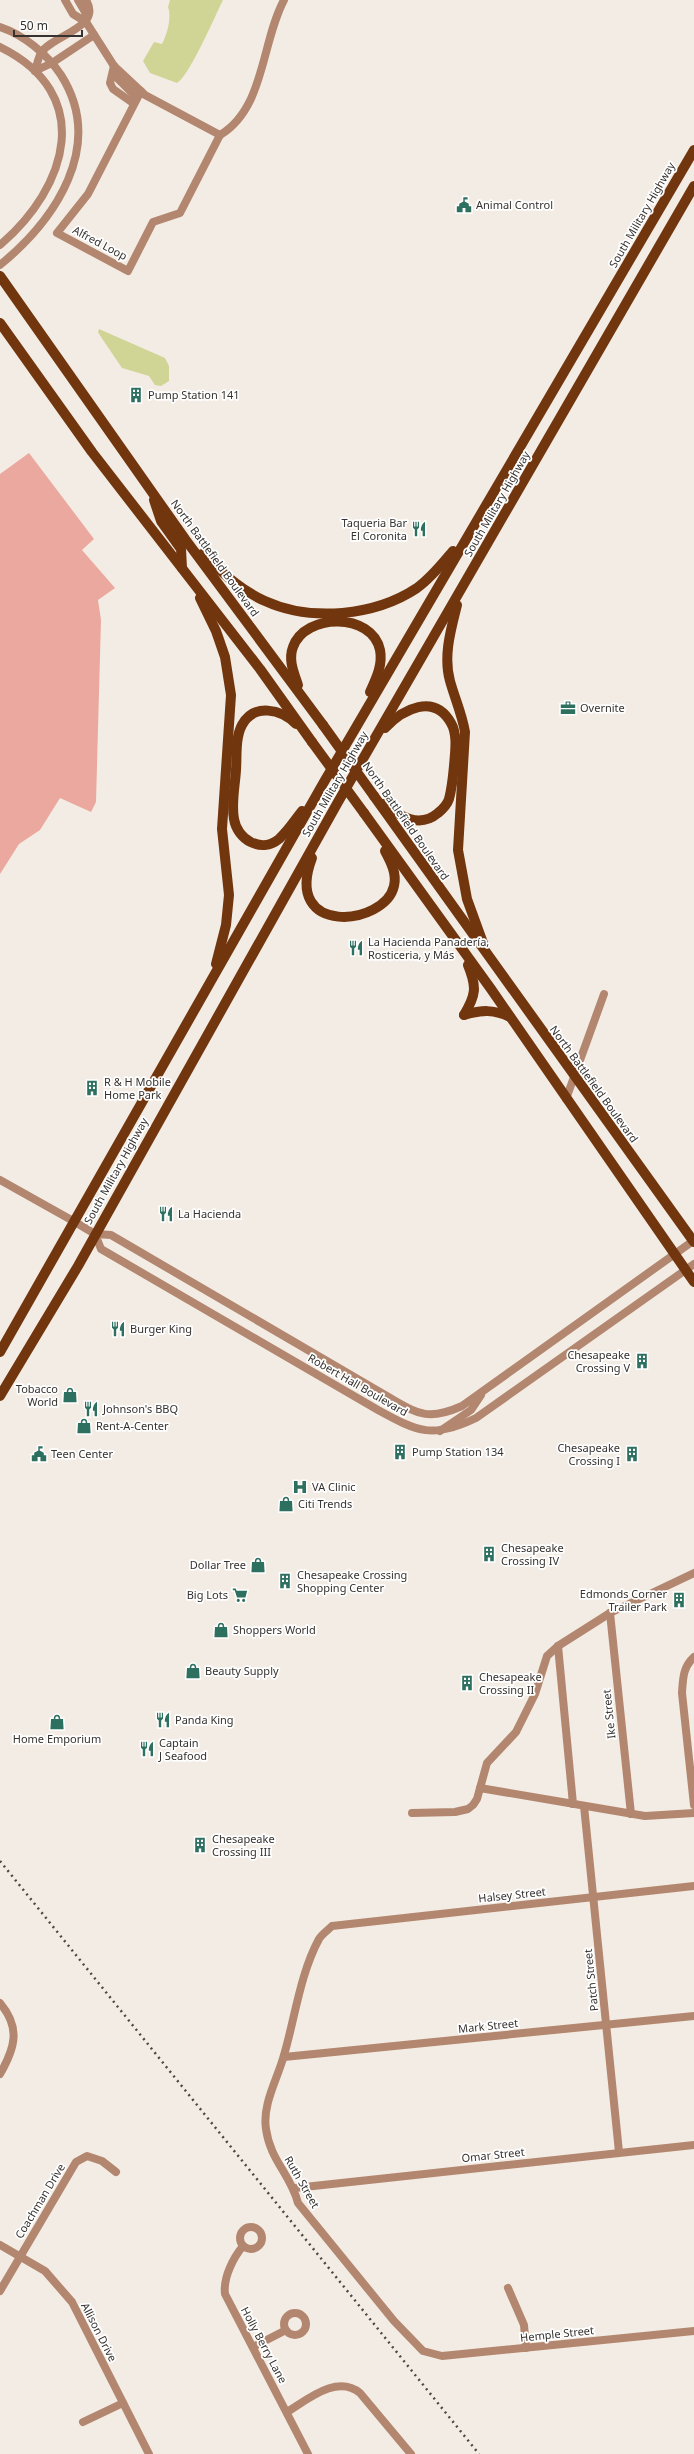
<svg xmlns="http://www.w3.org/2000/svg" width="694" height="2454" font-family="'Noto Sans',sans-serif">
<rect width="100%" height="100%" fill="#f3ece4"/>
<path fill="#eba89e" d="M 29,453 L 94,539 L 82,550 L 115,588 L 98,600 L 101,620 L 96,802 L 91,812 L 60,798 L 40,830 L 19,844 L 0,874 L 0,474 Z"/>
<g fill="#d0d595">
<path d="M 170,0 L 223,0 C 215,16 189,77 177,83 L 150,73 L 143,61 L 154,42 L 162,44 C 167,35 172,17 168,7 Z"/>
<path d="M 99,329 L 165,358 L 169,366 L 169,381 L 161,386 L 155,385 L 149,376 L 122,368 L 101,337 L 98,332 Z"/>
</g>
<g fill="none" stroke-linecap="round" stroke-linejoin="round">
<g stroke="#b3876f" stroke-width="8">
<path d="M 65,0 L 73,14 L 86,22"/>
<path d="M 78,0 L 85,12 L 86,22 L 114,66 L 118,79 L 136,97"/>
<path d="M 114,66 L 145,95 L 220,135 C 265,108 261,43 284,0"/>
<path d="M 114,66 L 110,83 L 113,89 L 133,103"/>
<path d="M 35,71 C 37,65 38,58 41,53 C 52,35 103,28 86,0"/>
<path d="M 35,71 L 52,63 L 94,35"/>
<path d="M 141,91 L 88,194 L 57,233 L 128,271 L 153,222 L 180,213 L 220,135"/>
<path d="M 566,1099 L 604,994"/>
<path d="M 0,1180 L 75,1222"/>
<path d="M 610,1613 L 631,1814"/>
<path d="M 558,1646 L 573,1804"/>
<path d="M 694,1657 C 683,1667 683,1678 682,1693 L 694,1805"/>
<path d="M 480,1788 L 645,1816 L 694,1813"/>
<path d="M 584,1806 L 619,2152"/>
<path d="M 412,1813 L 455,1812 L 468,1809 L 473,1805 L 477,1799 L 487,1763 L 516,1732 L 535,1694 L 547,1656 L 558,1646 L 610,1613 L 694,1573"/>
<path d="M 694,1886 L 332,1926 C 328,1930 322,1934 319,1939 C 300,1974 295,2018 284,2055 C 278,2078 262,2104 266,2129 C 270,2160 291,2175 298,2203 L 394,2321 L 423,2351 L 442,2356 L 694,2331"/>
<path d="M 0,2003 C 21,2028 15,2048 0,2074"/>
<path d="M 284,2057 L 694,2016"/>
<path d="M 295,2188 L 694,2145"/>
<circle cx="251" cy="2238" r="11"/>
<path d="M 0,2245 L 45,2271 L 72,2302 L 149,2454"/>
<path d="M 243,2246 C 233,2258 223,2278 225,2294 L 308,2454"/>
<path d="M 508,2288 L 524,2325 L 526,2348"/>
<path d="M 0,2291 L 76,2162 L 87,2156 L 102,2161 L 116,2172"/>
<circle cx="295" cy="2324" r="11"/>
<path d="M 253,2347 L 286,2330"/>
<path d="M 287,2412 C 307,2400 337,2374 360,2393 L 411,2454"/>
<path d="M 83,2422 L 123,2403"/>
</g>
<g stroke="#b3876f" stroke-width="8">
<path d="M 0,27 C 24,35 47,54 61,75 C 106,146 55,220 0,265"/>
<path d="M 0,47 C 96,94 68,187 0,245"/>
<path d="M 75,1222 L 95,1234 L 111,1235 L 385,1395 C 417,1413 426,1422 462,1406 L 693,1241"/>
<path d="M 95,1234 L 101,1249 L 378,1410 C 418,1432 433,1439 476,1418 L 694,1264"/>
<path d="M 440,1431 L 471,1410 L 481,1395"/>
</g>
<g stroke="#72360f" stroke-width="10">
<path d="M 0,276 L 185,539 L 323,725"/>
<path d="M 0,323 L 92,452 L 260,669 L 312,742"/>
<path d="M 154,500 L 161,521 L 181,549 L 182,568"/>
<path d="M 202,554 C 221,571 240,590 265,601 C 311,622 375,616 417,588 C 431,578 442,564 453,551"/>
<path d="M 200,598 L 216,631 L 225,657 L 231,695 L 222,829 L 229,895 L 226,925 L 216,964"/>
<path d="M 457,605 C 451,629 443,656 450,681 C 455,699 462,714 465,732 L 458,850 L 467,899 L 483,943"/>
<path d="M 298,685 C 294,673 288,660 293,647 C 305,613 372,612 380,650 C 383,665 376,679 370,692"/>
<path d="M 296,724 C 281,709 254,703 242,725 C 235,738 237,757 236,770 C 235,786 231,804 234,819 C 237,839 261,854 279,839 C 288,831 295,820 302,811"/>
<path d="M 374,796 L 694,1242"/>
<path d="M 383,804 C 400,816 419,829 438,813 C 443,809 447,805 449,799 C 452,788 453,777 454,766 C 455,752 458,735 451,723 C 434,693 403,709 385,728"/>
<path d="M 364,813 L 491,989 L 694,1282"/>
<path d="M 312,858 C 282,937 385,926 394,886 C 397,874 391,862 385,851"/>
<path d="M 464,1015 C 476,995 477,987 468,965"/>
<path d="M 464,1015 C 482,1010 493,1009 510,1017"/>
<path d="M 0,1352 L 324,782 L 694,150"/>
<path d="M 0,1396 L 78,1266 L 338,802 L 694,186"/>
</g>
<path stroke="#4b4844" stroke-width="2.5" stroke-dasharray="2 4" stroke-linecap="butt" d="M 0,1861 L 479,2454"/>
<g stroke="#72360f" stroke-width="10">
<path d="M 323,725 L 374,796"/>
<path d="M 312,742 L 364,813"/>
</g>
</g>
<defs>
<g id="civic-bare" transform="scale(1.2)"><path d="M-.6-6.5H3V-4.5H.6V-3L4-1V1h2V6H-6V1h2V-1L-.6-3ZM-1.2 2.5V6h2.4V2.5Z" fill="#2e7060" stroke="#fff" stroke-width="2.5" paint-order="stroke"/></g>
<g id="building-bare" transform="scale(1.2)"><path d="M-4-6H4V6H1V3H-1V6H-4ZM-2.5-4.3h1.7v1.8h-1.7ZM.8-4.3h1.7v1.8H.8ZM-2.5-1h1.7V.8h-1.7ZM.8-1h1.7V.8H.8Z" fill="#2e7060" stroke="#fff" stroke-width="2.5" paint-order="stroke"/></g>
<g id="restaurant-bare" transform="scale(1.2)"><path d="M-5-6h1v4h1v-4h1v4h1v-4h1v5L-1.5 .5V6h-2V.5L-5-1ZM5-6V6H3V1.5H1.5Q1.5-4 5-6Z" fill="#2e7060" stroke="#fff" stroke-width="2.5" paint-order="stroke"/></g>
<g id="office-bare" transform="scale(1.2)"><path d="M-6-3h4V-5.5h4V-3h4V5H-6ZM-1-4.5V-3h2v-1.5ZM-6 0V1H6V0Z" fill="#2e7060" stroke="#fff" stroke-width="2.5" paint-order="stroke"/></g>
<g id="shop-bare" transform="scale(1.2)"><path d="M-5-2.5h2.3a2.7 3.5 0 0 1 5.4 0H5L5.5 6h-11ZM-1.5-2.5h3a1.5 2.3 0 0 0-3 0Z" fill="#2e7060" stroke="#fff" stroke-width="2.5" paint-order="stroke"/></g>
<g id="hospital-bare" transform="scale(1.2)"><path d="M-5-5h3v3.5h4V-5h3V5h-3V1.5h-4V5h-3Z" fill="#2e7060" stroke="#fff" stroke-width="2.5" paint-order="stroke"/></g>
<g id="supermarket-bare" transform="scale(1.2)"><path d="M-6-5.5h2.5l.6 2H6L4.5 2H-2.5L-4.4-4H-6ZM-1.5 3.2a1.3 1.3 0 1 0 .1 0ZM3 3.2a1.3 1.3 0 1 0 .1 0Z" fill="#2e7060" stroke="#fff" stroke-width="2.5" paint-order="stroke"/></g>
</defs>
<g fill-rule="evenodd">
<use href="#civic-bare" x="464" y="205"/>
<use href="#building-bare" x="136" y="395"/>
<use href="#restaurant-bare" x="419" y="529"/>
<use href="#office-bare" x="568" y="708"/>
<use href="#restaurant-bare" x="356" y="948"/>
<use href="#building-bare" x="92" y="1088"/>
<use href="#restaurant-bare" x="166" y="1214"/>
<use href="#restaurant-bare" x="118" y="1329"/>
<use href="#building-bare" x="642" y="1361"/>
<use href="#shop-bare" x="70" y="1395"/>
<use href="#restaurant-bare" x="91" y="1409"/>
<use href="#shop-bare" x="84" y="1426"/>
<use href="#building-bare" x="400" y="1452"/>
<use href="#civic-bare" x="39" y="1454"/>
<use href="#building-bare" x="632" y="1454"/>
<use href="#hospital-bare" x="300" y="1487"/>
<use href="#shop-bare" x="286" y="1504"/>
<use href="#building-bare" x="489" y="1554"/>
<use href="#shop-bare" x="258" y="1565"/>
<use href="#building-bare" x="285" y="1581"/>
<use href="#supermarket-bare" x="240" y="1595"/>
<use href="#building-bare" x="679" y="1600"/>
<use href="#shop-bare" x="221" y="1630"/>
<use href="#shop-bare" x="193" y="1671"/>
<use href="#building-bare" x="467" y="1683"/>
<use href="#restaurant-bare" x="163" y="1720"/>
<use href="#shop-bare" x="57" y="1722"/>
<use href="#restaurant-bare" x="147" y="1749"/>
<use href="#building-bare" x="200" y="1845"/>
</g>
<g text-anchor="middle" stroke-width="3.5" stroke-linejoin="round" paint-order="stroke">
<g font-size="11" fill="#35322f" stroke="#fff" text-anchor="start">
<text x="476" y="209">Animal Control</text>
<text x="148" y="399">Pump Station 141</text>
<text x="407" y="527" text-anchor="end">Taqueria Bar<tspan x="407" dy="13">El Coronita</tspan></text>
<text x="580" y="712">Overnite</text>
<text x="368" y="946">La Hacienda Panadería,<tspan x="368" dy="13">Rosticeria, y Más</tspan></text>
<text x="104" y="1086">R &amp; H Mobile<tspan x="104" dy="13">Home Park</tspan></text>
<text x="178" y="1218">La Hacienda</text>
<text x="130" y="1333">Burger King</text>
<text x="630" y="1359" text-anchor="end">Chesapeake<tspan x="630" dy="13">Crossing V</tspan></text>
<text x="58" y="1393" text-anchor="end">Tobacco<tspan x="58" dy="13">World</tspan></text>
<text x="103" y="1413">Johnson's BBQ</text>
<text x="96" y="1430">Rent-A-Center</text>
<text x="620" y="1452" text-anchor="end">Chesapeake<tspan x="620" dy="13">Crossing I</tspan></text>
<text x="412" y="1456">Pump Station 134</text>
<text x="51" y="1458">Teen Center</text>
<text x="312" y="1491">VA Clinic</text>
<text x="298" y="1508">Citi Trends</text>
<text x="501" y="1552">Chesapeake<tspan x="501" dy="13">Crossing IV</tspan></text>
<text x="246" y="1569" text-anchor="end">Dollar Tree</text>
<text x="297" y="1579">Chesapeake Crossing<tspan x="297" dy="13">Shopping Center</tspan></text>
<text x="667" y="1598" text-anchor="end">Edmonds Corner<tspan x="667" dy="13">Trailer Park</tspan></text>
<text x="228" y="1599" text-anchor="end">Big Lots</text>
<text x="233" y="1634">Shoppers World</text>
<text x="205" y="1675">Beauty Supply</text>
<text x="479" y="1681">Chesapeake<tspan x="479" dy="13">Crossing II</tspan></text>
<text x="175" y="1724">Panda King</text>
<text x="57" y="1743" text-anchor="middle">Home Emporium</text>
<text x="159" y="1747">Captain<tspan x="159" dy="13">J Seafood</tspan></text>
<text x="212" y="1843">Chesapeake<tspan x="212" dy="13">Crossing III</tspan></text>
</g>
<g font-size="11" fill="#35322f" stroke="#fff">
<text transform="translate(642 215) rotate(-60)" y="4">South Military Highway</text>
<text transform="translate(100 243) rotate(28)" y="4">Alfred Loop</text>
<text transform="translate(497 504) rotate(-60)" y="4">South Military Highway</text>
<text transform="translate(215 558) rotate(54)" y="4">North Battlefield Boulevard</text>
<text transform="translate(335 784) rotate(-60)" y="4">South Military Highway</text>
<text transform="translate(406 821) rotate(55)" y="4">North Battlefield Boulevard</text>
<text transform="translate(594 1084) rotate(54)" y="4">North Battlefield Boulevard</text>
<text transform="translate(116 1171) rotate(-61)" y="4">South Military Highway</text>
<text transform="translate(358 1385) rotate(30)" y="4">Robert Hall Boulevard</text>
<text transform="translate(609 1714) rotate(-96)" y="4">Ike Street</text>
<text transform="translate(512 1895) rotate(-6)" y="4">Halsey Street</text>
<text transform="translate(591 1980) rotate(-96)" y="4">Patch Street</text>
<text transform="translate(488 2026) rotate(-6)" y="4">Mark Street</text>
<text transform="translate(493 2155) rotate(-6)" y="4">Omar Street</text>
<text transform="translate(302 2182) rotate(60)" y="4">Ruth Street</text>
<text transform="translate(40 2201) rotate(-59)" y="4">Coachman Drive</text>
<text transform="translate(99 2332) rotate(63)" y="4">Allison Drive</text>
<text transform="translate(557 2334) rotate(-6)" y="4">Hemple Street</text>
<text transform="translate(264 2345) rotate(62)" y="4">Holly Berry Lane</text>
</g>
</g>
<path d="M14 30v6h68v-6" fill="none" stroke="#35322f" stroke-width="2"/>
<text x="20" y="30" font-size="12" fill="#35322f" stroke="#ffffff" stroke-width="3" paint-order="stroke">50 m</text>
</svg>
